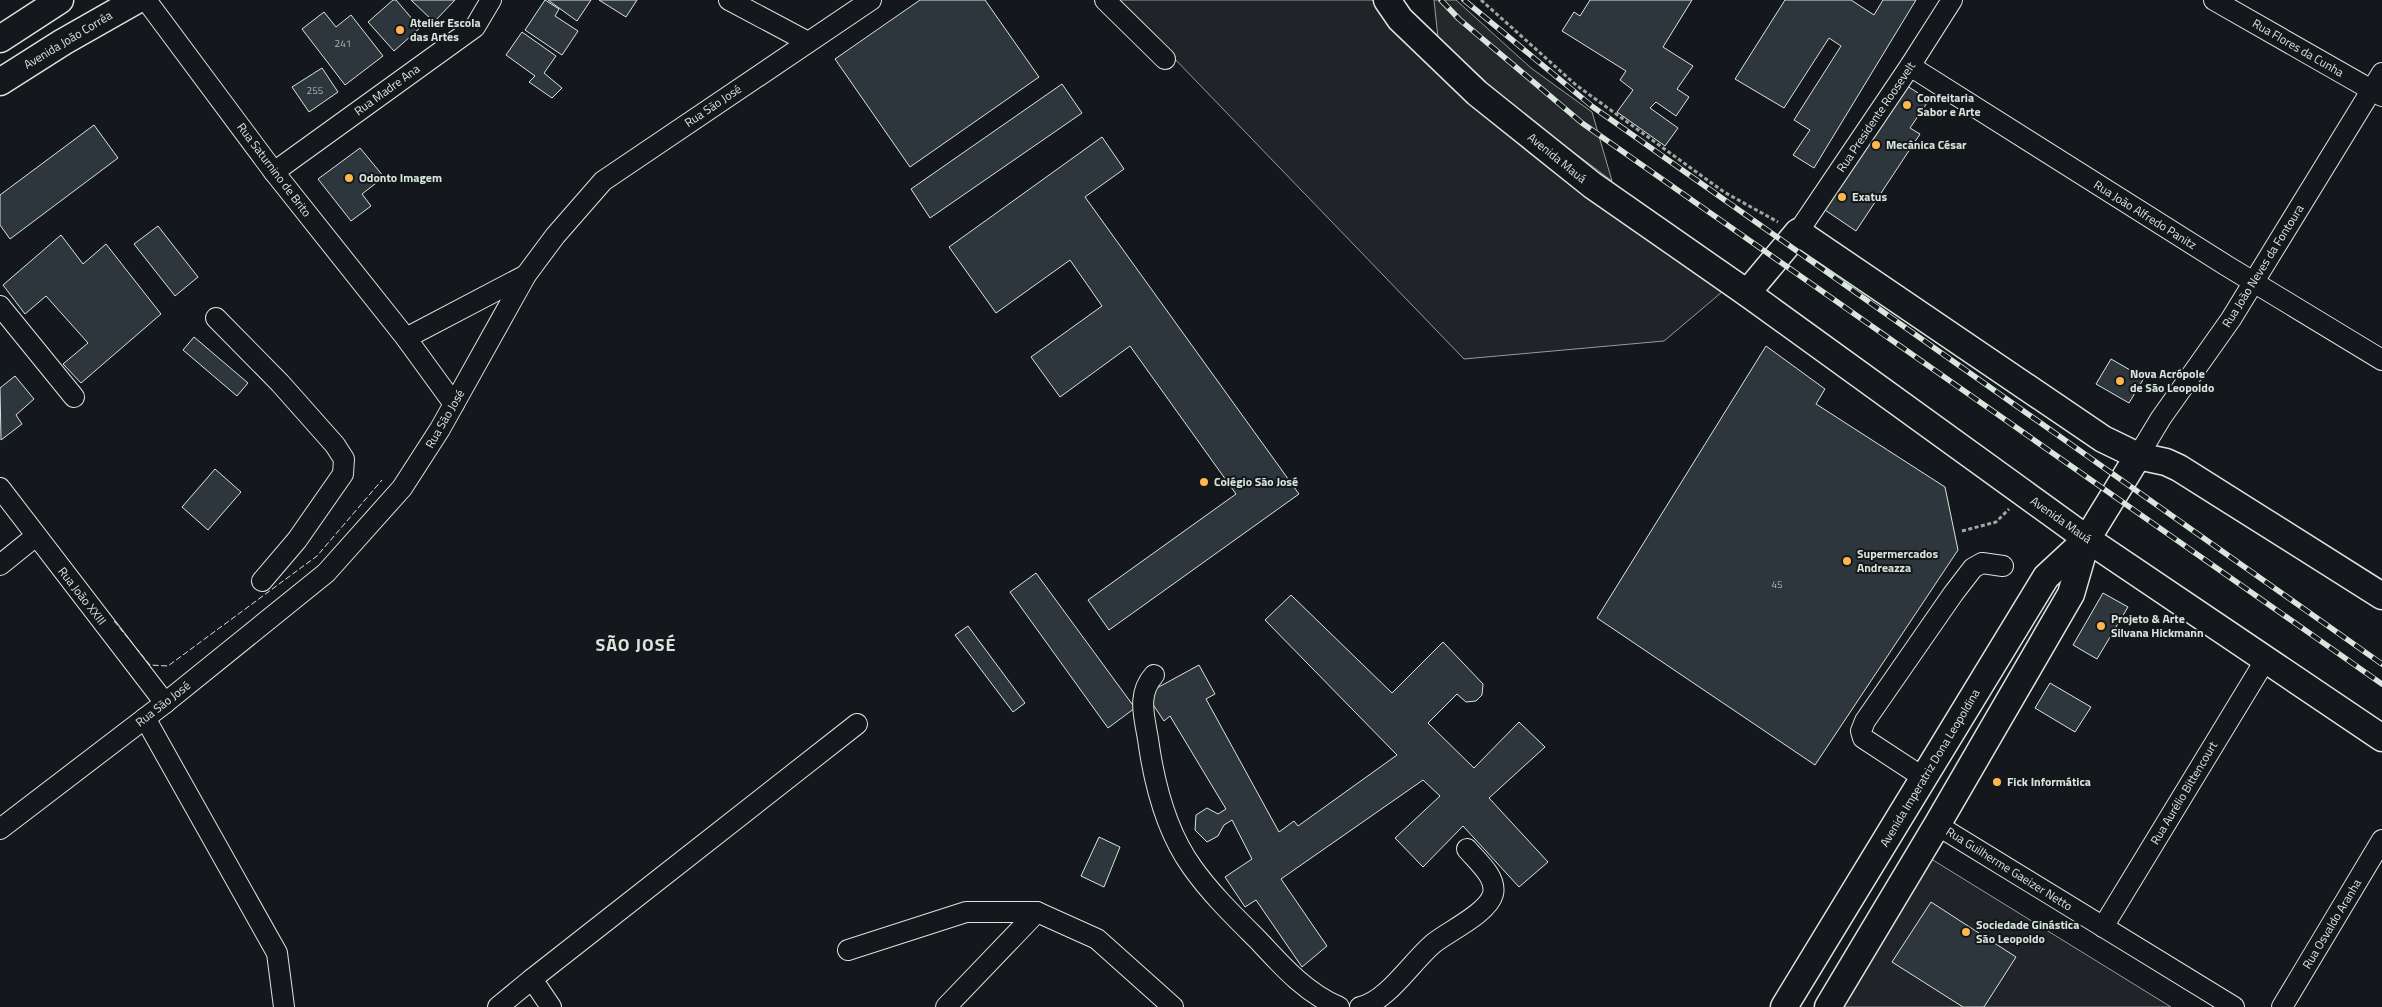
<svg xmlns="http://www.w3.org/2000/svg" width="2382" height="1007" font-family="'Titillium Web',sans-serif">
<rect width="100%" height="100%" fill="#14181c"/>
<g fill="#202428" stroke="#939e99">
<path d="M 1118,0 L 1372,0 L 1390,21 L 1722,292 L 1664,341 L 1464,359 Z"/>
<path d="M 1928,857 L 2171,1007 L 1835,1007 Z"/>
</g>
<path fill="#24282b" stroke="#939e99" d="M 1434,0 L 1456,0 L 1531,68 L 1592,112 L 1612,181 L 1512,106 L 1438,38 Z"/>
<g fill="#2c363c" stroke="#d8e6dc">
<path d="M 393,0 L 396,0 L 420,28 L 394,51 L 368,22 Z"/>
<path d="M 411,0 L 455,0 L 434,22 Z"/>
<path d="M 545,0 L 559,9 L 555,16 L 578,31 L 562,55 L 525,30 Z"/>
<path d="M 548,0 L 591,0 L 577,21 Z"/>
<path d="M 599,0 L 637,0 L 626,17 Z"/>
<path d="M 920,0 L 985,0 L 1039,77 L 910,167 L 835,59 Z"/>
<path d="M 1590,0 L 1692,0 L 1663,47 L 1693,66 L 1677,89 L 1689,97 L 1676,116 L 1656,102 L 1650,108 L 1678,128 L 1665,146 L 1617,112 L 1633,90 L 1620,80 L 1626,71 L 1562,31 L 1574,12 L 1580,16 Z"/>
<path d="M 1785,0 L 1851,0 L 1874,15 L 1883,0 L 1916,0 L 1814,168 L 1793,155 L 1810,130 L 1794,120 L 1841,46 L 1829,38 L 1784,108 L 1735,79 Z"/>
<path d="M 324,12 L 336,27 L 351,15 L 383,56 L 345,85 L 302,29 Z"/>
<path d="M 522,32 L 556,56 L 544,73 L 562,88 L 552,98 L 529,82 L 535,76 L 506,55 Z"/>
<path d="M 322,68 L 338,92 L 309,112 L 292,87 Z"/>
<path d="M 1062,84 L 1082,113 L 930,218 L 911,189 Z"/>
<path d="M 1904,84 L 1929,100 L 1910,128 L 1920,134 L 1856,231 L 1822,208 Z"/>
<path d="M 94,125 L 118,158 L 10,239 L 0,225 L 0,195 Z"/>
<path d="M 1102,137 L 1124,169 L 1085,197 L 1299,494 L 1109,630 L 1088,600 L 1236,494 L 1130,346 L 1060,397 L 1031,357 L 1102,306 L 1070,260 L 996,313 L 949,247 Z"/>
<path d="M 360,148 L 384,177 L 362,194 L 371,206 L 351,221 L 318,179 Z"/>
<path d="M 158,226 L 198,277 L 175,296 L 134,244 Z"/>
<path d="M 61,235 L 83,264 L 106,244 L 161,314 L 81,383 L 63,364 L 88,343 L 46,296 L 25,314 L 3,285 Z"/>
<path d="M 194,337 L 248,383 L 237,396 L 183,350 Z"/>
<path d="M 1766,346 L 1825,389 L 1816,404 L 1945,487 L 1958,550 L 1815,765 L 1597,618 Z"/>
<path d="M 2111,359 L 2144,378 L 2129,403 L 2096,384 Z"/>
<path d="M 15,376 L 34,399 L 16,415 L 22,424 L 1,440 L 0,388 Z"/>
<path d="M 215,469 L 241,492 L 208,530 L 182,507 Z"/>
<path d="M 1036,573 L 1135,708 L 1108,728 L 1010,592 Z"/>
<path d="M 2103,593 L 2128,607 L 2097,659 L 2073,645 Z"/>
<path d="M 1291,595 L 1392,693 L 1443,642 L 1483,684 L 1482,695 L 1476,701 L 1466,702 L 1457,694 L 1428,723 L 1474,768 L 1519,722 L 1545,747 L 1489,798 L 1548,862 L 1519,887 L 1463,826 L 1423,867 L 1395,838 L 1440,796 L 1423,780 L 1281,879 L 1327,946 L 1302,967 L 1256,900 L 1245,907 L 1225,877 L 1252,859 L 1232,820 L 1224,825 L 1218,836 L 1207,842 L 1195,830 L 1196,815 L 1207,808 L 1218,814 L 1226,809 L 1170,716 L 1164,721 L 1146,694 L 1199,665 L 1215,694 L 1206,699 L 1279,832 L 1294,821 L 1298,826 L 1397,755 L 1265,620 Z"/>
<path d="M 968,626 L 1025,703 L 1013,712 L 955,635 Z"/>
<path d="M 2050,683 L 2091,707 L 2075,732 L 2035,708 Z"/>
<path d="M 1099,837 L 1120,847 L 1104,887 L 1081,876 Z"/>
<path d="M 1931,902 L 2016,957 L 1984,1007 L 1963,1007 L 1892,962 Z"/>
</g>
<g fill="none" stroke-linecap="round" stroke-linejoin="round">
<g stroke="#d8e6dc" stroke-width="22">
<g id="minor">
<path d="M 146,0 L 274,172 L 406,338 L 454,404"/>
<path d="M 729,0 L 808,42"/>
<path d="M 1105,0 L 1165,59"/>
<path d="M 2214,0 L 2382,96"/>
<path d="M 1910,66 L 2227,266 L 2382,360"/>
<path d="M 274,172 L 475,27 L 491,0"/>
<path d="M 1798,232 L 1910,66 L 1952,0"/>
<path d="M 0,306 L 74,397"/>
<path d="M 216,318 L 280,383 L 335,445 L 344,459 L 343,474 L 297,540 L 262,581"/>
<path d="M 406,338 L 526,275"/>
<path d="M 2138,456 L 2161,418 L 2231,319 L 2382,73"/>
<path d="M 0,488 L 165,703"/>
<path d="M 0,565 L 36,536"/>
<path d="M 1154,675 C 1137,694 1144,715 1148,739 C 1154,783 1166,831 1192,867 C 1211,894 1235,917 1258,940 C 1282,966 1306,993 1339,1007"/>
<path d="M 145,718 L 277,953 L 284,1007"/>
<path d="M 1924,778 L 1863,738 L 1861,731 L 1865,721 L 1953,594 L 1973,568 L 1982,563 L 2003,566"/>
<path d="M 1937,825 L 2234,1007"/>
<path d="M 0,829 L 165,703 L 326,573 L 402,488 L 440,429 L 526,275 L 555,236 L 603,181 L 871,0"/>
<path d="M 2103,927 L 2266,659"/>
<path d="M 848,950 L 966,912 L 1037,912 L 1097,939 L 1173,1007"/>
<path d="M 498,1007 L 532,979"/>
<path d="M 551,1007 L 532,979 L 857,724"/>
<path d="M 946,1007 L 1037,912"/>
<path d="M 1360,1007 C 1387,1002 1413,960 1434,943 C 1449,931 1488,913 1493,894 C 1497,877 1477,861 1467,849"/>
<path d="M 2282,1007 L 2382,840"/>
</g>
</g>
<g stroke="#d8e6dc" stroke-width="29">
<g id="major">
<path d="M 1387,0 L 1400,19 L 1477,93 L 1592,185 L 1747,293 L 2087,539 L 2382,738"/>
<path d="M 0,39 L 60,0"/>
<path d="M 0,82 L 63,42 L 137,0"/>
<path d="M 1747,293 L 1798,232 L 2103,439 L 2138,456 L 2166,462 L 2179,468 L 2382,596"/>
<path d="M 1784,1007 L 2046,577 L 2087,539"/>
<path d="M 1828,1007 L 1937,825 L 2071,594 L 2087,539 L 2138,456"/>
</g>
</g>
<g stroke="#9da8a2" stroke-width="3" stroke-dasharray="4 2.5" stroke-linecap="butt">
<path d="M 1481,0 L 1576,85 L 1724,192 L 1778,222"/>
<path d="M 1962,531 L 1996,522 L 2009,509"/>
</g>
<use href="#minor" stroke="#14181c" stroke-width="20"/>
<use href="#major" stroke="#14181c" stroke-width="26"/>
<g stroke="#d8e6dc" stroke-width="5.5">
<g id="rail">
<path d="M 1441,0 L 1459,19 L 1582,123 L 2382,684"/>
<path d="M 1464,0 L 1593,107 L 2382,664"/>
</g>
</g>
<use href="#rail" stroke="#14181c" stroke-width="4" stroke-dasharray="11" stroke-linecap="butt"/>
<path stroke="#d8e6dc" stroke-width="1" stroke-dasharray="6 2.5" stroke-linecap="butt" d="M 114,621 L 150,665 L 168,666 L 317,556 L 382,480"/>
</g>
<g fill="#ffb74d" stroke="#14181c" stroke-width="2">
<circle cx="400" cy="30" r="5"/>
<circle cx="1907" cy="105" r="5"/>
<circle cx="1876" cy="145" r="5"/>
<circle cx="349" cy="178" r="5"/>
<circle cx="1842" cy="197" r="5"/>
<circle cx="2120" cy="381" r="5"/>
<circle cx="1204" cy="482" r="5"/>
<circle cx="1847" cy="561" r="5"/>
<circle cx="2101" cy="626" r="5"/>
<circle cx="1997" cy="782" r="5"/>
<circle cx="1966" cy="932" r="5"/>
</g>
<g text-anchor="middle" stroke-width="4" stroke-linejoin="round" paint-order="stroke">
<g font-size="10" fill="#adbab4">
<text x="343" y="47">241</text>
<text x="315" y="94">255</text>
<text x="1777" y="588">45</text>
</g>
<g font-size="12" font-weight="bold" fill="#d8e6dc" stroke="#14181c" text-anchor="start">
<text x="410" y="27">Atelier Escola<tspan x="410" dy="14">das Artes</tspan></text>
<text x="1917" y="102">Confeitaria<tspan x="1917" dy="14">Sabor e Arte</tspan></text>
<text x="1886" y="149">Mecânica César</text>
<text x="359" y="182">Odonto Imagem</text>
<text x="1852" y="201">Exatus</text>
<text x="2130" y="378">Nova Acrópole<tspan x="2130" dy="14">de São Leopoldo</tspan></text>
<text x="1214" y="486">Colégio São José</text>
<text x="1857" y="558">Supermercados<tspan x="1857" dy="14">Andreazza</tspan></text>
<text x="2111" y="623">Projeto &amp; Arte<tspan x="2111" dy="14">Silvana Hickmann</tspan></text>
<text x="2007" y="786">Fick Informática</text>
<text x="1976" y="929">Sociedade Ginástica<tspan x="1976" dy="14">São Leopoldo</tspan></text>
</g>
<g font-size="12" fill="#d8e6dc" stroke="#14181c">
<text transform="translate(68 40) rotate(-31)" y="4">Avenida João Corrêa</text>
<text transform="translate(2298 48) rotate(30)" y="4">Rua Flores da Cunha</text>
<text transform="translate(387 90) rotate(-36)" y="4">Rua Madre Ana</text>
<text transform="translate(713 106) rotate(-34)" y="4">Rua São José</text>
<text transform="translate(1876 117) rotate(-56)" y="4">Rua Presidente Roosevelt</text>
<text transform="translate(1557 158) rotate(39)" y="4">Avenida Mauá</text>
<text transform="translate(274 170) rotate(53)" y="4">Rua Saturnino de Brito</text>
<text transform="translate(2145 215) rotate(32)" y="4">Rua João Alfredo Panitz</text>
<text transform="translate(2263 266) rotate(-58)" y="4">Rua João Neves da Fontoura</text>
<text transform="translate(445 419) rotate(-60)" y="4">Rua São José</text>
<text transform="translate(2061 520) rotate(35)" y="4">Avenida Mauá</text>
<text transform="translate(82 596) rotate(52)" y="4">Rua João XXIII</text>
<text transform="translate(163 704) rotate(-38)" y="4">Rua São José</text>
<text transform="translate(1930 768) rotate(-59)" y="4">Avenida Imperatriz Dona Leopoldina</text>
<text transform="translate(2184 793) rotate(-59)" y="4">Rua Aurélio Bittencourt</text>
<text transform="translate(2009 869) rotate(32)" y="4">Rua Guilherme Gaeizer Netto</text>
<text transform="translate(2332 924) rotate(-59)" y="4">Rua Osvaldo Aranha</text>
</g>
<g font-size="18" font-weight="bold" letter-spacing="1" fill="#d8e6dc" stroke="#14181c">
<text x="636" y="651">SÃO JOSÉ</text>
</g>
</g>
</svg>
